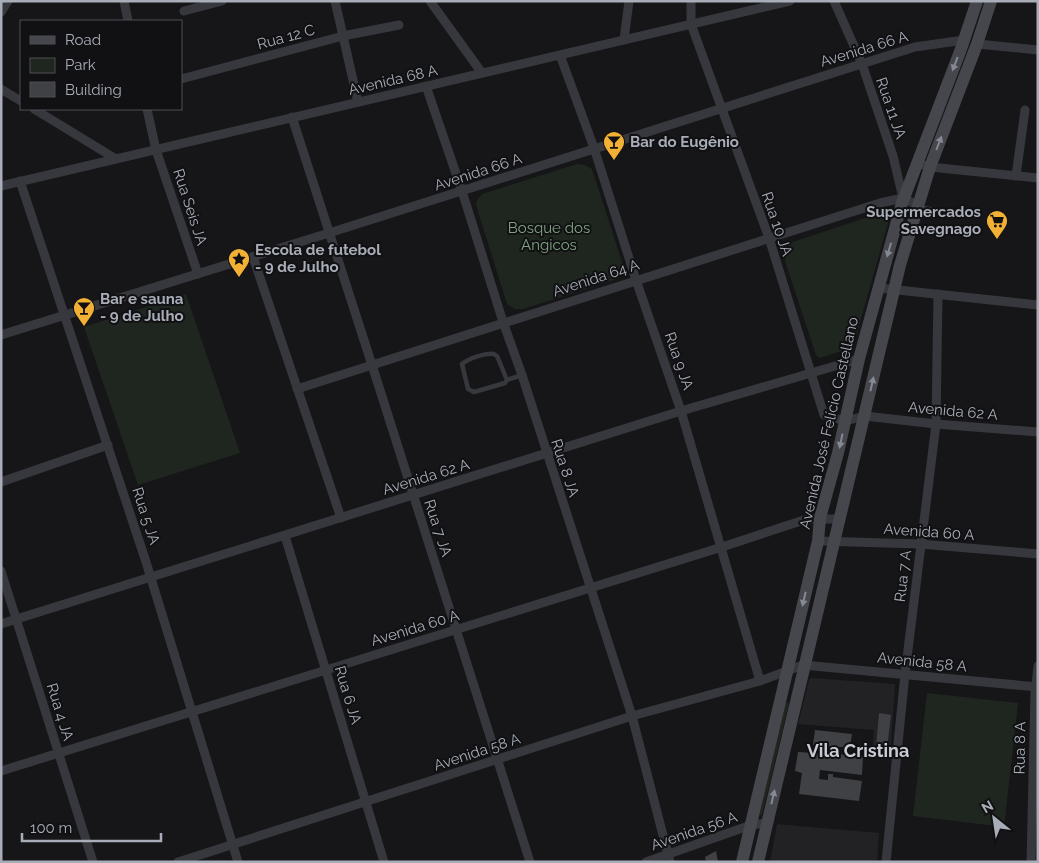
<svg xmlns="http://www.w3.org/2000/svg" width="1039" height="863" font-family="Raleway,sans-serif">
<rect width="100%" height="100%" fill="#161618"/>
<g fill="#222225">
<path d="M 812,678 L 895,684 L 890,759 L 872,758 L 874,730 L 798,724 L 809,680 Z"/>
<path d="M 777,824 L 879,833 L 877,862 L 770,862 Z"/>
</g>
<g fill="#1e261f">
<path d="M 577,164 L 585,165 L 592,169 L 622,262 L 623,272 L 617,279 L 523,309 L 515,309 L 507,304 L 476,205 L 477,200 L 482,194 Z"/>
<path d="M 892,209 L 853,347 L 820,358 L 816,355 L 785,261 L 786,252 L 790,243 Z"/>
<path d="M 186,294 L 240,453 L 138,485 L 84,327 Z"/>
<path d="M 927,693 L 1018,703 L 1004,827 L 913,816 Z"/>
<path d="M 787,702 L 789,704 L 762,815 L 759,815 L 785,704 Z"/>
</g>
<g fill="#404145">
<path d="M 879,713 L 891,715 L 887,748 L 876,748 Z"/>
<path d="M 815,730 L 852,734 L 850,747 L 835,747 L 835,754 L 863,756 L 862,775 L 820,770 L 819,779 L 828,780 L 828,774 L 833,774 L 833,777 L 862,781 L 859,801 L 799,794 L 802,773 L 795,771 L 798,752 L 828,754 L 828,747 L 813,745 Z"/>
<path d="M 716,851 L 718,862 L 706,862 L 705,857 Z"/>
</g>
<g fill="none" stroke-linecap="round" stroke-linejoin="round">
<g stroke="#37383d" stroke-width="4.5">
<path d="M 920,207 L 939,211"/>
<path d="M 507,380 L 497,356 L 494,354 C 485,353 469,358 462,364 L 468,389 L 474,392 L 505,383 L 507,380 L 522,375"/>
</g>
<g stroke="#37383d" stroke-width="9">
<path d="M 124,1 L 128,21"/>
<path d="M 335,1 L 358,102"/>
<path d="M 430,1 L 482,73"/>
<path d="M 691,1 L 691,24 L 769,238 L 824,415 L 845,421 L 865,416 L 936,424 L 1038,432"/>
<path d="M 834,1 L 862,64 L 893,156 L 903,198"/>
<path d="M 184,11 L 222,1"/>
<path d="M 1,12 L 8,1"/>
<path d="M 624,40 L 629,1"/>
<path d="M 977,44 L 1038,50"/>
<path d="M 560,55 L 594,148 L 636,280 L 681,411 L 760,681"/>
<path d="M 181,79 L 343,36 L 399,25"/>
<path d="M 426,86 L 462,191 L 503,322 L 522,375 L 632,716 L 670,862"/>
<path d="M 1,89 L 21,101"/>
<path d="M 34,109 L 116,159"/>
<path d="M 147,109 L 156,150 L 198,274"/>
<path d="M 292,117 L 372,365 L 530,862"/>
<path d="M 917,163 L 930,167 L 1038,178"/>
<path d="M 1016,176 L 1025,110"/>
<path d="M 20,181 L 146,562 L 238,862"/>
<path d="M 1,186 L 790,1"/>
<path d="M 253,257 L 341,518"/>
<path d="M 879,288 L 1038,305"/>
<path d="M 1,335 L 329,233 L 915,47 L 964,40"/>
<path d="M 297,389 L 880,203 L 903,198 L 919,206"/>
<path d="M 1,482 L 108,445"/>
<path d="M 285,536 L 384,862"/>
<path d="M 818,541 L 920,544 L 1038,554"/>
<path d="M 1,571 L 93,862"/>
<path d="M 1,624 L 681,411 L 859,359"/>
<path d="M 1,771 L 722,547 L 807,519 L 839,519"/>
<path d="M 178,862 L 632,716 L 760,681 L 803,665 L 1038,687"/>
<path d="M 646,862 L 751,825 L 767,823"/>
<path d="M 886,862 L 905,674 L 936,424 L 938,294"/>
<path d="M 1031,862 L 1035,693 L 1038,666"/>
</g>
<g stroke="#45474d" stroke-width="12">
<path d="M 742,862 L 818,541 L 820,518 L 838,453 L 859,359 L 902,203 L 961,49 L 977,1"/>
<path d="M 758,862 L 900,265 L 930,167 L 977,44 L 991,1"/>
</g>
</g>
<defs><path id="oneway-solid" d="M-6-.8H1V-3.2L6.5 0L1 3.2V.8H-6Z" transform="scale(1.25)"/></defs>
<g fill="#858993">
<use href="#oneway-solid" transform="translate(955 64) rotate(111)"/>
<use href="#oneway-solid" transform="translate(939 143) rotate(-69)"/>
<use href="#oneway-solid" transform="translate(889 250) rotate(106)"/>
<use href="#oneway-solid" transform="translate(872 384) rotate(-77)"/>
<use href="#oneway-solid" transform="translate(841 441) rotate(102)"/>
<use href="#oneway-solid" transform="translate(804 599) rotate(103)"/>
<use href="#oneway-solid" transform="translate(773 797) rotate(-77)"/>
</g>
<defs>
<g id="bar-pin" transform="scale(1.125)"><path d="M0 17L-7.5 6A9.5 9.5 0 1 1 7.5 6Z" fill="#f2b134" stroke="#111113"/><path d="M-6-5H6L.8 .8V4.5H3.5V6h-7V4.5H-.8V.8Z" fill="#111"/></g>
<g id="supermarket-pin" transform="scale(1.125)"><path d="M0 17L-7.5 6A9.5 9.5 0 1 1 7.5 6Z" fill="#f2b134" stroke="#111113"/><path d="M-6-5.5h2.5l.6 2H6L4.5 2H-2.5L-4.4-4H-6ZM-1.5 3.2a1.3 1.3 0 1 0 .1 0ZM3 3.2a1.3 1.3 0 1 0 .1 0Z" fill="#111"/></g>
<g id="sight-pin" transform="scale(1.125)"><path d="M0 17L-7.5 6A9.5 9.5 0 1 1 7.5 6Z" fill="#f2b134" stroke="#111113"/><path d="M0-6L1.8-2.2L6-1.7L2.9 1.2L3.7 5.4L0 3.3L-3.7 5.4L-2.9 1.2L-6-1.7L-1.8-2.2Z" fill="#111"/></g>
</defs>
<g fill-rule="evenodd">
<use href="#bar-pin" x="614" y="142"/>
<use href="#supermarket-pin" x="997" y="221"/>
<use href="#sight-pin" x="239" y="259"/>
<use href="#bar-pin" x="84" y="308"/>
</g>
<g text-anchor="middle" stroke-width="4" stroke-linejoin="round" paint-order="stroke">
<g font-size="15" fill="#a8adb8" stroke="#111113">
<text transform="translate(286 37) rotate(-15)" y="5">Rua 12 C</text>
<text transform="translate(864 49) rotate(-17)" y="5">Avenida 66 A</text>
<text transform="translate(393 80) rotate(-13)" y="5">Avenida 68 A</text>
<text transform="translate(891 108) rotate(71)" y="5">Rua 11 JA</text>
<text transform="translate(478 172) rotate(-18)" y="5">Avenida 66 A</text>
<text transform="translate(190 207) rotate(72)" y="5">Rua Seis JA</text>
<text transform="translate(777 224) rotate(71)" y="5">Rua 10 JA</text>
<text transform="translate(596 278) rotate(-18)" y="5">Avenida 64 A</text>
<text transform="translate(679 361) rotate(71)" y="5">Rua 9 JA</text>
<text transform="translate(953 411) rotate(5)" y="5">Avenida 62 A</text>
<text transform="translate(829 423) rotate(-77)" y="5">Avenida José Felício Castellano</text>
<text transform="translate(565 468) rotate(72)" y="5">Rua 8 JA</text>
<text transform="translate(426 477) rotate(-17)" y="5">Avenida 62 A</text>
<text transform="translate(146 516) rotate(72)" y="5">Rua 5 JA</text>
<text transform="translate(438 528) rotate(72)" y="5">Rua 7 JA</text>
<text transform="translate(929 532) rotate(4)" y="5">Avenida 60 A</text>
<text transform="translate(903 576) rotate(-83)" y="5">Rua 7 A</text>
<text transform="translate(415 628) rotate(-17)" y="5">Avenida 60 A</text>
<text transform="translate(922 662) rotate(6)" y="5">Avenida 58 A</text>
<text transform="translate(348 695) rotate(73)" y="5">Rua 6 JA</text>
<text transform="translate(60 712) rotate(73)" y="5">Rua 4 JA</text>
<text transform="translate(1020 748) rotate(-89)" y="5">Rua 8 A</text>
<text transform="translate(477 752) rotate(-18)" y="5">Avenida 58 A</text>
<text transform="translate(694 831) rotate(-19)" y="5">Avenida 56 A</text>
</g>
<g font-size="15" font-weight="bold" fill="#a8adb8" stroke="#111113" text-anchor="start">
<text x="630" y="147">Bar do Eugênio</text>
<text x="981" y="217" text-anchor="end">Supermercados<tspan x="981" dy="17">Savegnago</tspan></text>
<text x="255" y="255">Escola de futebol<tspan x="255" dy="17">- 9 de Julho</tspan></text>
<text x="100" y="304">Bar e sauna<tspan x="100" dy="17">- 9 de Julho</tspan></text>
</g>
<g font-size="15" fill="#7fa381" stroke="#111113">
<text x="549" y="233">Bosque dos<tspan x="549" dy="17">Angicos</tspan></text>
</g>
<g font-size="18" font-weight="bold" fill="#c9ccd4" stroke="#111113">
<text x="858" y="757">Vila Cristina</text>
</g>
</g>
<rect width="1039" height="863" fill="none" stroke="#a8adb8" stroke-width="5"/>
<rect x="20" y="20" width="162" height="90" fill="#111113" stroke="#4d4f55"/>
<rect x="30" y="36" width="25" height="8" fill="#45474d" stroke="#4d4f55"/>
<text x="65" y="45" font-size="15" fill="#a8adb8">Road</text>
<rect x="30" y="58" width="25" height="15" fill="#1e261f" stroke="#4d4f55"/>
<text x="65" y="70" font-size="15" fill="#a8adb8">Park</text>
<rect x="30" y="82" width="25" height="15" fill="#404145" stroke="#4d4f55"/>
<text x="65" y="95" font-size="15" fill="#a8adb8">Building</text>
<g transform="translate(994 818) rotate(330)" stroke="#111113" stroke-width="4" paint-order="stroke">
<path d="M0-4L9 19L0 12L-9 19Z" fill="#a8adb8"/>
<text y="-8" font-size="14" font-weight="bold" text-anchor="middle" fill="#a8adb8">N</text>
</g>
<path d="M22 833v8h139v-8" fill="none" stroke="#a8adb8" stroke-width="2.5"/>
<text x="30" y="833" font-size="15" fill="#a8adb8" stroke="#111113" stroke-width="4" paint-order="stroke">100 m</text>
</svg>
